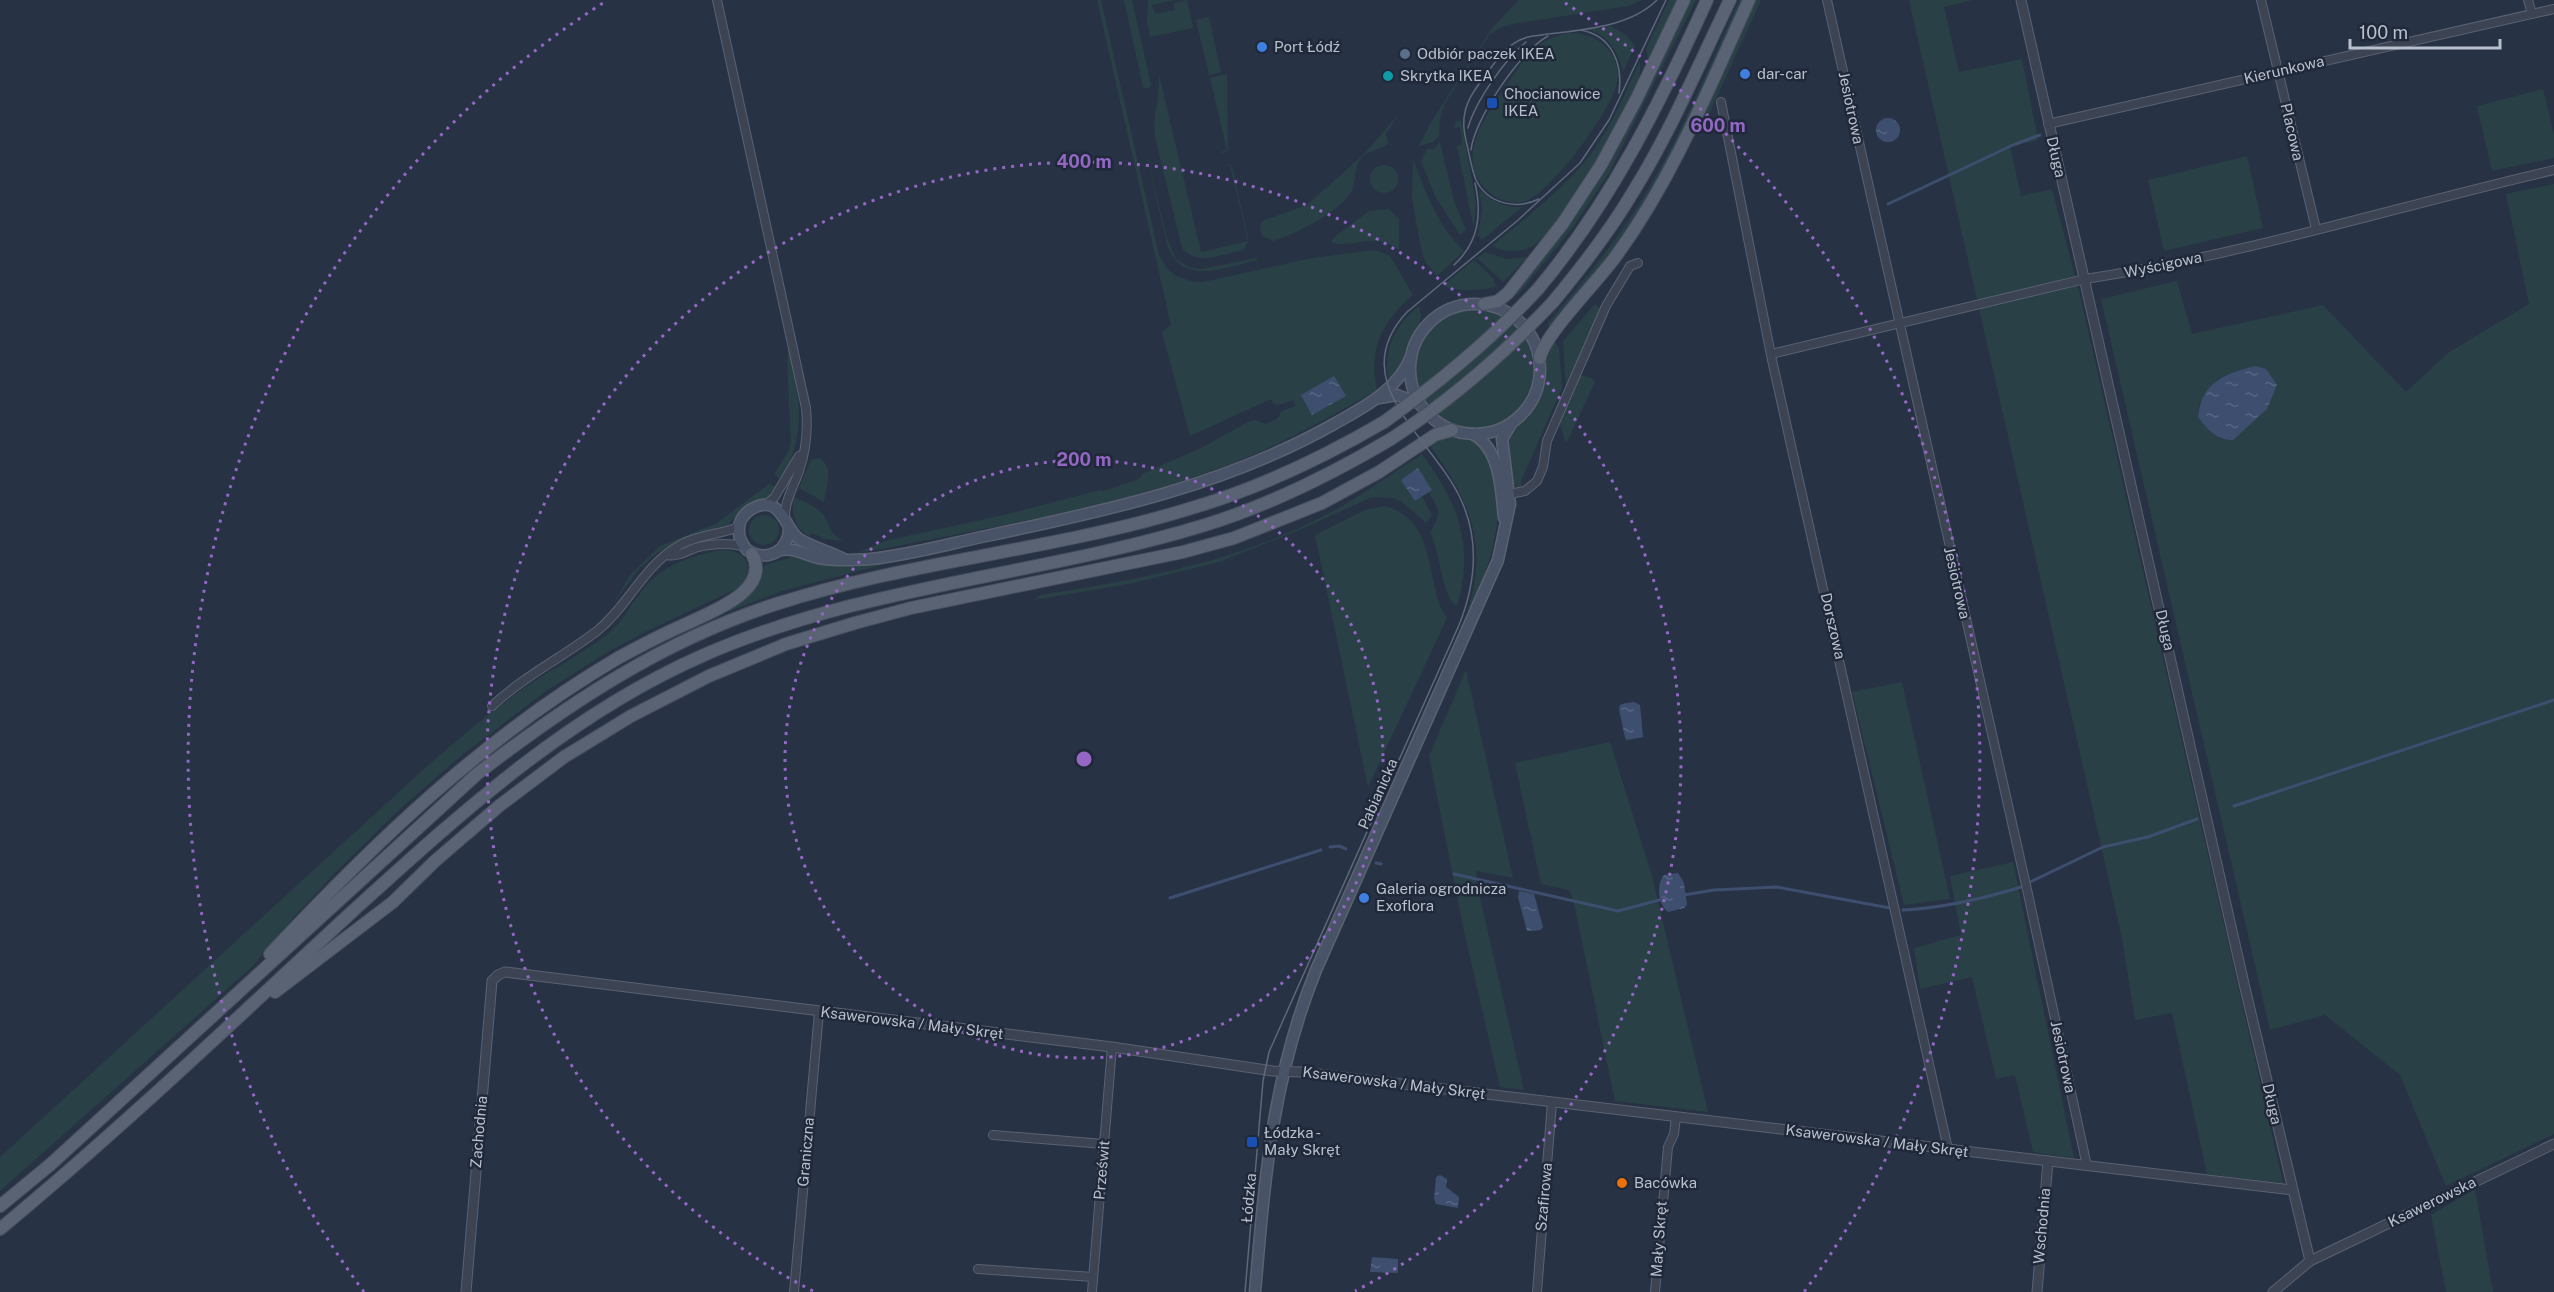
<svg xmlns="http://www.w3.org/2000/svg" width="2554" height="1292" font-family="'Public Sans',sans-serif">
<defs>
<pattern id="water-ripples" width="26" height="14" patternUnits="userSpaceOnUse" patternTransform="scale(1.5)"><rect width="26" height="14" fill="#3d4e6e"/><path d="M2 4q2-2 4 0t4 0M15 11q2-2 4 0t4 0" fill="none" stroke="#576682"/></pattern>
</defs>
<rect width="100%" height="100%" fill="#273245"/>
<g fill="#294146" fill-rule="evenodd">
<path d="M 1097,0 L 1101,0 L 1159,255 L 1166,267 L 1174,275 L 1194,282 L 1203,282 L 1312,258 L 1375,250 L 1390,256 L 1413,295 C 1382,321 1368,350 1377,390 C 1335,414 1293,438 1248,457 C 1132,505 1004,524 882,549 L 856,553 L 889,540 L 1008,514 L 1100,490 L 1103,491 L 1139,479 L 1142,474 L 1201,448 L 1248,422 L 1255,420 L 1266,424 L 1278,418 L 1281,411 L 1296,406 L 1293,400 L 1279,405 L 1274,404 L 1271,399 L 1190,436 L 1162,332 L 1171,325 Z"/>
<path d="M 1124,0 L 1132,0 L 1151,85 L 1148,89 L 1143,87 Z"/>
<path d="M 1148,0 L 1175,0 L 1152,5 L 1155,14 L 1175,10 L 1174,3 L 1187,0 L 1193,28 L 1150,37 L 1147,21 Z"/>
<path d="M 1519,0 L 1643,0 L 1628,6 L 1513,24 L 1502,27 L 1489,35 L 1445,103 L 1440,118 L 1439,136 L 1433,142 L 1419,146 L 1431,122 L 1492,28 Z"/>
<path d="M 1669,0 L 1677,0 L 1648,60 L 1646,49 Z"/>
<path d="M 1691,0 L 1696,0 L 1609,173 L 1570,231 L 1517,296 L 1513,292 L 1580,209 L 1611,162 Z"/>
<path d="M 1739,0 L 1742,0 C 1707,78 1674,158 1627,230 C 1605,265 1577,296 1550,327 L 1547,324 C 1579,287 1609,250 1636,209 C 1678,144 1708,70 1739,0 Z"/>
<path d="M 1756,0 L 1761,0 L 1710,112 L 1688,148 Z"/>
<path d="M 1909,0 L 1973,0 L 1944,7 L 1959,72 L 2022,59 L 2038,140 L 2010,147 L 2021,196 L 2052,189 L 2079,291 L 2283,1183 L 2207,1174 L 2172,1013 L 2135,1020 L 2122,938 Z"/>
<path d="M 1209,17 L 1221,72 L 1209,75 L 1196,20 Z"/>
<path d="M 1611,26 L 1626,35 L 1635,46 L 1623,72 C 1619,52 1609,36 1588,29 Z"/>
<path d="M 1570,33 C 1597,32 1622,53 1617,82 C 1614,108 1548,197 1523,202 C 1511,204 1498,200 1489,192 C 1452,161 1486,115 1506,86 C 1516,71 1526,54 1541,44 C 1550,37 1559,35 1570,33 Z"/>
<path d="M 1640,61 C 1640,67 1640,73 1639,79 C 1629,111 1562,226 1536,244 C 1523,253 1506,253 1492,246 C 1526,217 1566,188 1593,151 C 1613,123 1626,91 1640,61 Z"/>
<path d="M 1158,70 L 1201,252 L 1248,241 L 1230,165 L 1223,167 L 1229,164 L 1232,166 L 1249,241 L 1243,250 C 1223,254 1197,267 1182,248 L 1155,137 C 1152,114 1162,93 1158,70 Z"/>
<path d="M 1227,74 L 1228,150 L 1221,154 L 1220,152 L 1227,150 L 1210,78 Z"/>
<path d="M 2543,89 L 2554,135 L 2554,158 L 2492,171 L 2477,106 Z"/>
<path d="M 1399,114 L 1386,134 L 1388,144 C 1381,150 1370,150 1363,156 C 1353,166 1357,176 1353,187 C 1347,209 1294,235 1273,241 L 1262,236 L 1260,229 L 1262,221 L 1307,205 L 1362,156 Z"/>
<path d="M 1461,120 L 1476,203 L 1474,229 L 1457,146 L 1462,145 L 1460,127 L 1454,128 L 1456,122 Z"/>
<path d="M 1139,123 L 1167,238 L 1176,259 L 1190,268 L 1201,269 L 1257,258 L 1257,260 C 1226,267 1181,288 1167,244 Z"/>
<path d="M 1440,142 L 1454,201 L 1466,230 L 1460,235 L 1435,196 L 1421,161 L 1427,149 L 1433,149 Z"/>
<path d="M 2247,156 L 2263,228 L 2164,251 L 2148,180 Z"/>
<path d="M 1413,160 C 1426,192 1438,227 1464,251 L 1437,276 L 1426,263 L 1421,249 L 1412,198 Z"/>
<circle cx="1384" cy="179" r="14"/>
<path d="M 2554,184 L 2554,1134 L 2446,1186 L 2400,1075 L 2325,1015 L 2270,1030 L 2101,299 L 2177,281 L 2192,334 L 2323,305 L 2406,392 L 2448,353 L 2529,304 L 2506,194 ZM 2220,377 L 2222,440 L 2209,430 L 2198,417 L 2199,404 Z"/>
<path d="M 1479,189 C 1491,201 1504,208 1522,207 L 1482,240 L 1478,235 L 1482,210 Z"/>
<path d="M 1388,209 L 1399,218 L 1399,250 C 1373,231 1358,248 1332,243 L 1332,239 L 1369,211 Z"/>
<path d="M 1485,252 L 1506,259 L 1528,257 L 1503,282 L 1477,258 Z"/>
<path d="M 1474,260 L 1493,278 L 1496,287 C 1484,290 1452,293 1444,285 Z"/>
<path d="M 1595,304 L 1599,308 L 1598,315 L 1566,388 L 1563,341 Z"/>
<path d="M 1419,306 L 1421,316 L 1420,322 L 1410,340 L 1403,363 L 1389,382 C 1382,351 1395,325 1419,306 Z"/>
<circle cx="1475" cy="369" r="59"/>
<path d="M 1554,341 L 1559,348 L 1562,388 L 1521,481 L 1522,487 L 1517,487 C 1511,481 1511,473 1510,465 C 1509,458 1506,449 1506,442 C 1507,433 1535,412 1542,395 C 1549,377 1543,357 1554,341 Z"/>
<path d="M 789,348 C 799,403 808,426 782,480 L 775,476 L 775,473 L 789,450 L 791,442 C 791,427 785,355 789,348 Z"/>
<path d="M 1581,375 L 1591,378 L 1595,382 L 1566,444 L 1560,424 Z"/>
<path d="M 1448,437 C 1456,437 1469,438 1475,442 C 1486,448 1490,461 1493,473 C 1505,522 1491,563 1471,607 L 1468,609 C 1489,544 1469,498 1430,446 Z"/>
<path d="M 1422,454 C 1458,503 1475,545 1457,606 C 1441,597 1441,553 1430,533 C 1441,513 1441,511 1428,492 L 1432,489 L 1415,501 L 1422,496 L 1432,515 L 1426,523 L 1402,502 L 1393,498 L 1372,497 L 1304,528 L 1219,562 L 1129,584 L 1034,600 L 1040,595 C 1144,579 1252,559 1345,504 C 1371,489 1396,471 1422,454 Z"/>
<path d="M 818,458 C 835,464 826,489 824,502 L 799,488 L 811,460 Z"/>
<path d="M 769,484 L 776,487 L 767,498 L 744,506 L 728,525 L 690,536 L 657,553 L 638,570 L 603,618 L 568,642 L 598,621 L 610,609 L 630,575 L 660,546 L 717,523 Z"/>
<path d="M 794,497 C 802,501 813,505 820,511 C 830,520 825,531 843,541 L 824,539 L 813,533 L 809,536 C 794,528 791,512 794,497 Z"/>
<path d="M 1385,506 C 1428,517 1428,563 1437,597 C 1439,605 1443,612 1447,618 L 1368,787 L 1315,535 L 1365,510 Z"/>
<circle cx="764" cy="530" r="15"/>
<path d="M 721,550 C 739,549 753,559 746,579 L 736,589 L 643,633 L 601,656 L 546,691 L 461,756 L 401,808 L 338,870 L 292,919 L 253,966 L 0,1191 L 0,1157 L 424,769 C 457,740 491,711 527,686 C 552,669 580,655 604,637 C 622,624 631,604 644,588 C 663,565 693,555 721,550 Z"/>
<path d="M 793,557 C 841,570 860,568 908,558 L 782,591 L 696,624 L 755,584 L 765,565 Z"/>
<path d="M 1466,670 L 1513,878 L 1477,871 L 1476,880 L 1524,1090 L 1500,1087 L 1464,931 L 1429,756 Z"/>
<path d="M 1902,682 L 1950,899 L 1904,905 L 1852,692 Z"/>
<path d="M 1610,742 L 1652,876 L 1708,1112 L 1615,1101 L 1574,903 L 1569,890 L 1541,884 L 1515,763 Z"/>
<path d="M 2013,862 L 2074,1158 L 2033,1152 L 2015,1075 L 1996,1079 L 1972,977 L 1920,989 L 1914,948 L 1961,935 L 1950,876 Z"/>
<path d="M 2475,1189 L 2493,1292 L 2446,1292 L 2431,1215 Z"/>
</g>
<g fill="url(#water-ripples)">
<circle cx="1888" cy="130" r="12"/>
<path d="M 2255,366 L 2266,369 L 2277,385 L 2267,409 L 2233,440 C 2216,440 2208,430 2198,417 C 2201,382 2225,374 2255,366 Z"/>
<path d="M 1334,376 L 1346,396 L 1312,415 L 1301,395 Z"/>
<path d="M 1418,468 L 1432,490 L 1415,501 L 1401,480 Z"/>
<path d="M 1626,703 L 1634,702 L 1640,705 L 1643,737 L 1627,740 L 1625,738 L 1619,709 L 1620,705 Z"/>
<path d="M 1678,873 L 1684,883 L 1687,905 L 1684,908 L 1668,912 C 1658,905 1656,884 1664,875 Z"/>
<path d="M 1519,891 L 1534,894 L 1543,927 L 1541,930 L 1527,931 L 1518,897 Z"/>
<path d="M 1440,1175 L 1447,1179 L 1446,1187 L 1459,1197 L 1458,1208 L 1436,1204 L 1434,1199 L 1436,1177 Z"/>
<path d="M 1372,1257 L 1398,1259 L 1398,1273 L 1370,1272 Z"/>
</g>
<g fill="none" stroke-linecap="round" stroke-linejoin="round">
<g stroke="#3d4e6e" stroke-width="3">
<path d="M 1888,204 L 2013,145 L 2040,135"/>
<path d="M 2234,806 L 2554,700"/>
<path d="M 1330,847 L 1339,846 L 1346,849"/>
<path d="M 1376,863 L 1381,864"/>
<path d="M 1454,874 L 1618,911 L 1663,899"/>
<path d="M 2030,882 L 2103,847 L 2148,837 L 2197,819"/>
<path d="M 1684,895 L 1714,890 L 1777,887 L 1890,908"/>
<path d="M 1170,898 L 1321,850"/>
<path d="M 1903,910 C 1944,908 1982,899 2021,887"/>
</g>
<g stroke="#5a6271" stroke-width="10">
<g id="minor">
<path d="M 717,0 L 806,408 C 808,429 806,451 799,471 C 794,486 785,500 785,516"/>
<path d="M 1827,0 L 2028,894 L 2087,1166"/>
<path d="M 2261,0 L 2316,229"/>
<path d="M 2528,0 L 2532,14"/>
<path d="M 1721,102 L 1772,360 L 1948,1149"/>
<path d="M 2048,124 L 2554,9"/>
<path d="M 1771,354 L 2085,279 C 2244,255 2398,206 2554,170"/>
<path d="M 1509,494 L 1525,491 L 1537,481 L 1543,467 L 1547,441 L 1606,306 L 1630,266 L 1638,263"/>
<path d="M 764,506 L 774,498 L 799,456"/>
<path d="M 667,555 C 677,557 685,552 695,548 C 710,544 728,543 743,546"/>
<path d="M 492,706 C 524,676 563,657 597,631 C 627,607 642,569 675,548 C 692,536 716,535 736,528 L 740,522"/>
<path d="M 993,1135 L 1104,1144"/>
<path d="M 978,1269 L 1093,1277"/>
<path d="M 794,1292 L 819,1012"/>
<path d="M 1092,1292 L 1112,1047"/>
<path d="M 1537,1292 L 1552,1102"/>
<path d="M 1655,1292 L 1668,1147 L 1674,1134 L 1676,1117"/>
</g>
</g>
<g stroke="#5a6271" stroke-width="11">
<g id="tertiary">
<path d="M 2021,0 L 2245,988 L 2310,1261"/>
<path d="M 466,1292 L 492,981 L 498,975 L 505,972 L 1112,1047 L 1273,1071 L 1301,1072 L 2292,1190"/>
<path d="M 2037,1292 L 2048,1161"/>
<path d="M 2273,1292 L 2310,1261 L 2554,1144"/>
</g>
</g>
<g stroke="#5a6271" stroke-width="13">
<g id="secondary">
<circle cx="1475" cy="369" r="65"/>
<path d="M 1379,398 L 1397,395 L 1418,403"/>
<path d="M 1473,434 C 1501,450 1501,490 1504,518"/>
<path d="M 789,528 C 789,551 767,563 747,550 C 742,544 738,538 739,529 C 739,521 744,514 750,510 C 781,491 784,528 799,539 C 812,547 828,551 842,558"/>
<path d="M 781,550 C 797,547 809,558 825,559 C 839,561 856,560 870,559 C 909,555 948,544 986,536 C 1106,511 1226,485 1334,424 C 1364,407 1397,391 1411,357"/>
<path d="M 1255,1292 C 1265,1177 1272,1079 1316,970 L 1498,560 L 1510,504 L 1502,439 L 1511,424"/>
</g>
</g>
<g stroke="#454d5d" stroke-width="14">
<g id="primary">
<path d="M 1538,289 C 1611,202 1660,103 1707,0"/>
<path d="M 1553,302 C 1582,267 1610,231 1633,192 C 1671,131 1699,64 1730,0"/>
<path d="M 1484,304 L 1498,301 L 1508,293 L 1563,223 L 1601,165 L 1636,100 L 1684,0"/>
<path d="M 1540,358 C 1543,336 1600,279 1616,256 C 1673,178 1709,88 1749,0"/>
<path d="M 270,954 C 375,842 485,736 618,658 C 640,646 663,634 686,624 C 710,612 772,591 752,554"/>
<path d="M 275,992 L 393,902 L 435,861 L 499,806 L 564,757 L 631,716 L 709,676 L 786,644 L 855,623 L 911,608 L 1183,552 L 1234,538 L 1322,503 L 1379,472 L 1435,435 L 1452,430"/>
<path d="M 0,1206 L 51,1164 L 477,774 C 569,703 664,640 776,604 C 913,560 1058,550 1195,507 C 1262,487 1324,457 1384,422"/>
<path d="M 0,1229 C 122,1128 237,1018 354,910 C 462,812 569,714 704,655 C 864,585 1039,576 1205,525 C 1270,505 1332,474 1391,439"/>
</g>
</g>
<use href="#minor" stroke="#3c4454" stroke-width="8"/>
<use href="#tertiary" stroke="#3c4454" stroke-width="9"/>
<use href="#secondary" stroke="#495367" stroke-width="10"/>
<use href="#primary" stroke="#5a6374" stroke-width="12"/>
<g stroke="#5e687b" stroke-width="1.5">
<path d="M 1580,30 C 1612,35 1623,64 1619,93"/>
<path d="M 1468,128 C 1475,102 1505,59 1526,42"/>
<path d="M 1471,150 C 1474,120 1520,51 1548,36"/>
<path d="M 1539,199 C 1516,210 1488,204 1476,180 C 1472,170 1470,159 1468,149 C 1465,137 1462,125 1465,112 C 1468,96 1481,82 1490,69 C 1501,54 1510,42 1528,37 C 1569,30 1626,31 1657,0"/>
<path d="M 1454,265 C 1479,242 1482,214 1475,183"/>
<path d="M 1245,1292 L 1263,1081 L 1269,1052 L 1459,625 C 1475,585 1480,543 1462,502 C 1436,440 1341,383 1407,312 L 1517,221 L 1580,163 L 1609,120 L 1666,0"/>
</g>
<g stroke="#454d5d" stroke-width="14" stroke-linecap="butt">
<g id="primary-bridge">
<path d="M 1384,422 C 1440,382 1491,340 1538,289"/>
<path d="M 1391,439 C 1451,400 1504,354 1553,302"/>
</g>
</g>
<use href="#primary-bridge" stroke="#5a6374" stroke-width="12"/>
</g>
<g fill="none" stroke="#9467c5" stroke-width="3" stroke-dasharray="3 6">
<circle cx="1084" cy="759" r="299"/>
<path d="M813 1291A597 597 0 1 1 1355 1291"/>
<path d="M364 1292A896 896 0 0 1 603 3M1565 3A896 896 0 0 1 1804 1292"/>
</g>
<g fill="#3f7fe0" stroke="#20293a" stroke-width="2">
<circle cx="1262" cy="47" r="6"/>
<circle cx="1745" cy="74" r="6"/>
<circle cx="1364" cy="898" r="6"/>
</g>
<circle fill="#5c6f8a" stroke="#20293a" stroke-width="2" cx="1405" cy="54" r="6"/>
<circle fill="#0f9aa8" stroke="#20293a" stroke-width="2" cx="1388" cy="76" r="6"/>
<g fill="#1a4fb4" stroke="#20293a" stroke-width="2">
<rect x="1486" y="97" width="12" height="12" rx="3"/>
<rect x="1246" y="1136" width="12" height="12" rx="3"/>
</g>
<circle fill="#e8710a" stroke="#20293a" stroke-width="2" cx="1622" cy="1183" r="6"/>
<g text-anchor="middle" stroke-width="5" stroke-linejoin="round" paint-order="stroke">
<g font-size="15" fill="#b9c0cd" stroke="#20293a" text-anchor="start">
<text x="1274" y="52">Port Łódź</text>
<text x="1417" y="59">Odbiór paczek IKEA</text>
<text x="1757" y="79">dar-car</text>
<text x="1400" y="81">Skrytka IKEA</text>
<text x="1504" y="99">Chocianowice<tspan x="1504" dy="17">IKEA</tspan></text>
<text x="1376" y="894">Galeria ogrodnicza<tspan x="1376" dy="17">Exoflora</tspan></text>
<text x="1264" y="1138">Łódzka -<tspan x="1264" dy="17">Mały Skręt</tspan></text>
<text x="1634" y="1188">Bacówka</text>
</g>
<g font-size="15" fill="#b9c0cd" stroke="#20293a">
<text transform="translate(2284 70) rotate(-13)" y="5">Kierunkowa</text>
<text transform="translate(1851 108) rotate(78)" y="5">Jesiotrowa</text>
<text transform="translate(2292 132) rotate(77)" y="5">Placowa</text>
<text transform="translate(2056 157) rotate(77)" y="5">Długa</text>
<text transform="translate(2163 265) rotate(-12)" y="5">Wyścigowa</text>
<text transform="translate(1957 583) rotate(77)" y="5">Jesiotrowa</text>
<text transform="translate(1833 626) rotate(77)" y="5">Dorszowa</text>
<text transform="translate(2165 630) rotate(77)" y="5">Długa</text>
<text transform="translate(1378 794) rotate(-66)" y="5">Pabianicka</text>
<text transform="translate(912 1023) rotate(7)" y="5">Ksawerowska / Mały Skręt</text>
<text transform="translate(2063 1057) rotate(78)" y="5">Jesiotrowa</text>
<text transform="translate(1394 1083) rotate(7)" y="5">Ksawerowska / Mały Skręt</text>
<text transform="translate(2272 1104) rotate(77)" y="5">Długa</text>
<text transform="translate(479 1132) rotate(-85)" y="5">Zachodnia</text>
<text transform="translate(1877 1141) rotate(7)" y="5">Ksawerowska / Mały Skręt</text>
<text transform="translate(806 1152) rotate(-85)" y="5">Graniczna</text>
<text transform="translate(1102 1170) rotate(-85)" y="5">Prześwit</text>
<text transform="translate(1544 1197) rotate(-85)" y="5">Szafirowa</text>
<text transform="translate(1249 1198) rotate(-85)" y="5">Łódzka</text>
<text transform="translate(2432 1202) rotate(-26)" y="5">Ksawerowska</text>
<text transform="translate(2042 1226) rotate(-85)" y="5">Wschodnia</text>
<text transform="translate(1659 1239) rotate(-86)" y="5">Mały Skręt</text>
</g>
</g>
<circle cx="1084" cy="759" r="9" fill="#9467c5" stroke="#20293a" stroke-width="3"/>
<g font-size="18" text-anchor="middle" font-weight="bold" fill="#9467c5" stroke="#20293a" stroke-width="5" stroke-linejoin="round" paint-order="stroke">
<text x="1718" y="132">600 m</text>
<text x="1084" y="168">400 m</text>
<text x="1084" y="466">200 m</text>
</g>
<path d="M2350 39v9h150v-9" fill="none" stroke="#b9c0cd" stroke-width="3"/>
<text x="2359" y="39" font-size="18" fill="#b9c0cd" stroke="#20293a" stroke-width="4.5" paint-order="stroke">100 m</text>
</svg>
